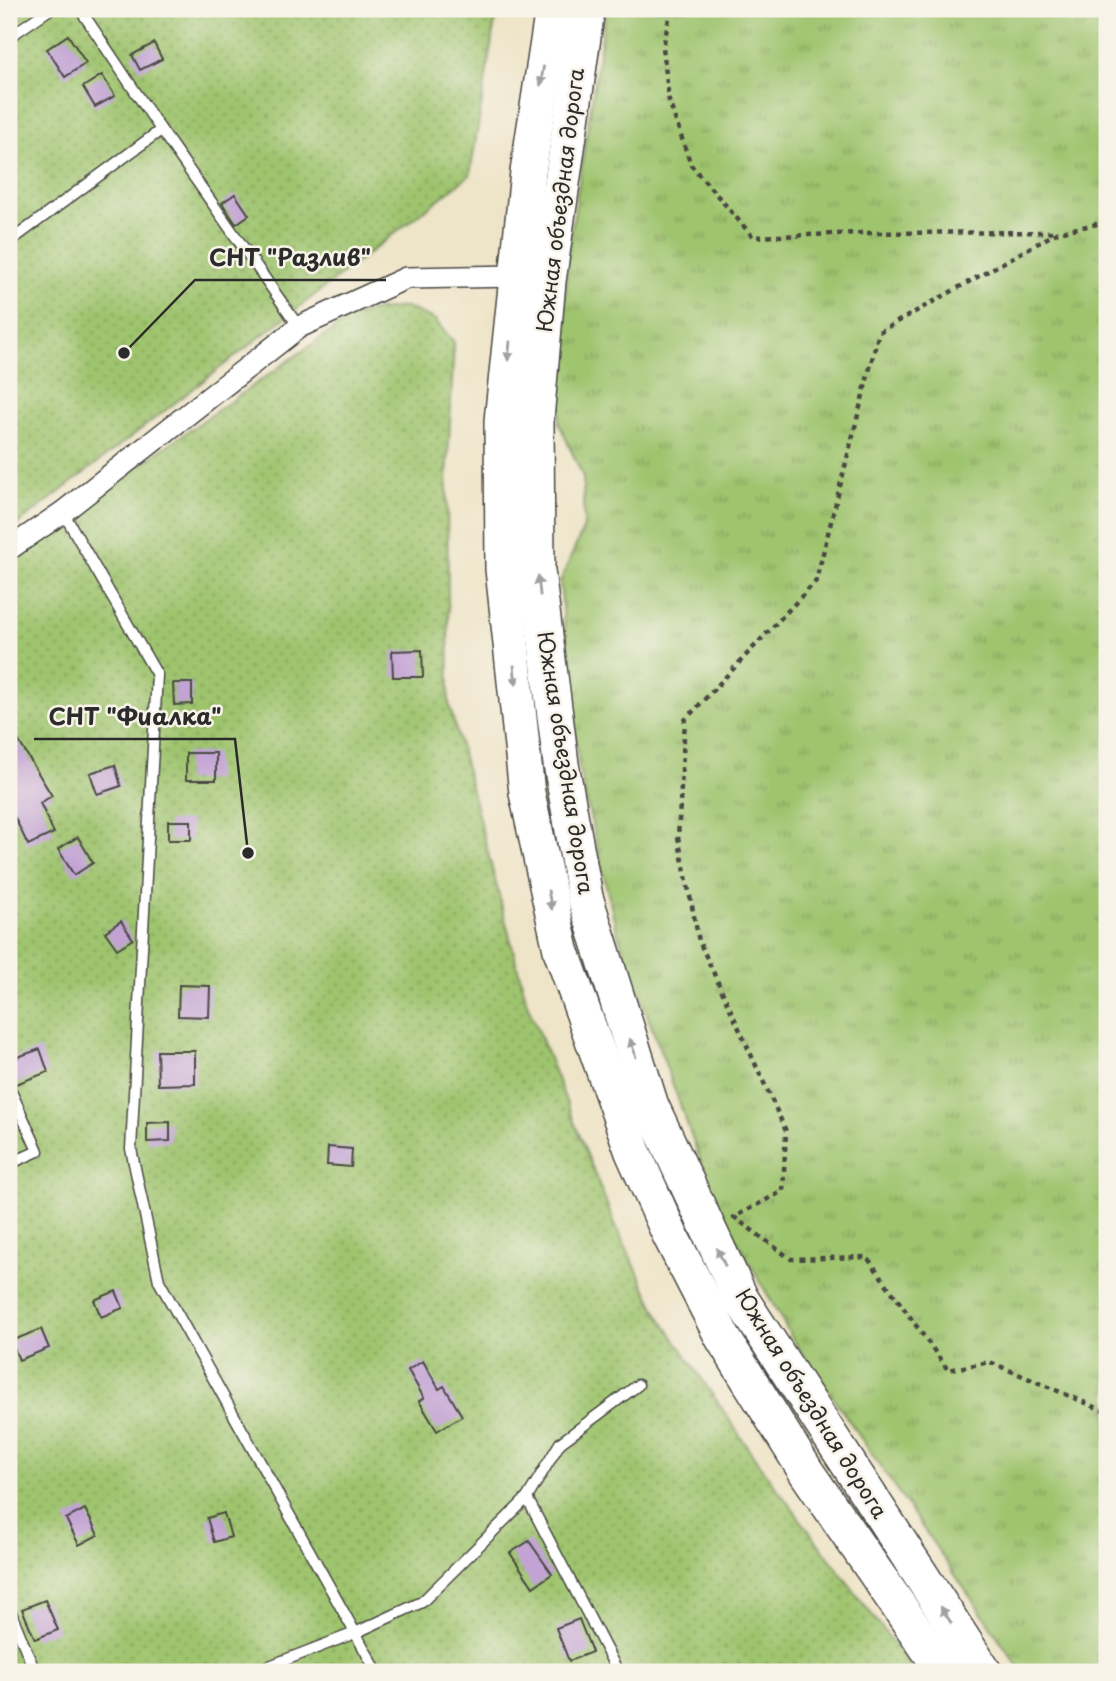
<svg xmlns="http://www.w3.org/2000/svg" width="1116" height="1681" font-family="'Playpen Sans',sans-serif">
<defs>
<pattern id="grass-tufts" width="24" height="20" patternUnits="userSpaceOnUse" patternTransform="scale(1.75)"><rect width="24" height="20" fill="#9fc46e"/><path d="M3 7l-1-3M5 7V3M7 7l1-3M15 17l-1-3M17 17v-4M19 17l1-3" fill="none" stroke="#829f5b"/></pattern>
<pattern id="garden-dots" width="8" height="8" patternUnits="userSpaceOnUse" patternTransform="scale(1.75)"><rect width="8" height="8" fill="#9fc46e"/><path d="M2 2h.1M6 6h.1" fill="none" stroke="#829f5b" stroke-width="1.8" stroke-linecap="round"/></pattern>
</defs>
<rect width="100%" height="100%" fill="#f7f3e8"/>
<filter id="ink" filterUnits="userSpaceOnUse"><feTurbulence type="fractalNoise" baseFrequency=".0143" numOctaves="2"/><feDisplacementMap in="SourceGraphic" scale="14" xChannelSelector="R" yChannelSelector="G"/><feConvolveMatrix kernelMatrix="1 2 1 2 8 2 1 2 1" color-interpolation-filters="sRGB"/></filter>
<filter id="wash" filterUnits="userSpaceOnUse"><feTurbulence type="fractalNoise" baseFrequency=".00686" numOctaves="4" result="noise"/><feDisplacementMap in="SourceGraphic" scale="28" xChannelSelector="R" yChannelSelector="G"/><feGaussianBlur stdDeviation="1.57" result="paint"/><feColorMatrix in="noise" values="0 0 0 0 0 0 0 0 0 0 0 0 0 0 0 0 0 1.4 0 .05"/><feComposite in="paint" operator="in"/></filter>
<g filter="url(#wash)">
<rect width="100%" height="100%" fill="#eee4c7"/>
<path fill="url(#grass-tufts)" stroke="#65784c" stroke-width="2" d="M 606,9 L 1107,9 L 1107,1672 L 1022,1672 L 792,1338 L 716,1203 L 617,932 L 579,769 L 560,582 L 584,527 L 583,477 L 559,423 L 567,260 Z"/>
<g fill="url(#garden-dots)" stroke="#65784c" stroke-width="2">
<path d="M 9,9 L 497,9 L 470,175 L 9,531 Z"/>
<path d="M 405,307 L 434,319 L 454,342 L 447,480 L 449,703 L 527,1003 L 616,1227 L 657,1312 L 761,1467 L 915,1672 L 9,1672 L 9,556 L 350,318 L 372,311 Z"/>
</g>
<g id="blocks">
<g fill="#c2a3d4">
<path d="M 68,35 L 86,63 L 65,77 L 47,49 Z"/>
<path d="M 154,43 L 162,59 L 140,70 L 132,55 Z"/>
<path d="M 102,75 L 115,96 L 95,107 L 83,87 Z"/>
<path d="M 235,194 L 249,215 L 236,224 L 222,203 Z"/>
<path d="M 422,650 L 423,677 L 393,677 L 392,651 Z"/>
<path d="M 173,683 L 192,683 L 192,704 L 174,705 Z"/>
<path d="M 9,725 L 52,796 L 40,803 L 54,833 L 28,845 L 15,818 L 9,822 Z"/>
<rect x="186" y="753" width="30" height="27"/>
<path d="M 115,765 L 121,786 L 97,794 L 90,773 Z"/>
<rect x="168" y="821" width="23" height="19"/>
<path d="M 78,837 L 93,863 L 74,875 L 58,849 Z"/>
<path d="M 121,921 L 133,939 L 117,949 L 105,932 Z"/>
<path d="M 179,985 L 210,986 L 209,1017 L 178,1016 Z"/>
<path d="M 40,1049 L 48,1072 L 16,1084 L 9,1071 L 9,1060 Z"/>
<path d="M 157,1051 L 195,1051 L 195,1084 L 158,1085 Z"/>
<path d="M 170,1122 L 170,1141 L 147,1142 L 147,1123 Z"/>
<path d="M 328,1147 L 352,1149 L 351,1167 L 327,1165 Z"/>
<path d="M 116,1291 L 123,1308 L 101,1317 L 94,1300 Z"/>
<path d="M 41,1329 L 49,1348 L 19,1360 L 11,1341 Z"/>
<path d="M 423,1361 L 439,1389 L 444,1386 L 462,1416 L 437,1431 L 419,1401 L 424,1398 L 408,1370 Z"/>
<path d="M 85,1509 L 98,1535 L 79,1545 L 66,1519 Z"/>
<path d="M 224,1513 L 231,1537 L 214,1542 L 207,1518 Z"/>
<path d="M 529,1541 L 552,1574 L 533,1587 L 510,1553 Z"/>
<path d="M 45,1600 L 58,1630 L 35,1639 L 22,1609 Z"/>
<path d="M 579,1619 L 592,1652 L 569,1661 L 556,1628 Z"/>
</g>
</g>
</g>
<g filter="url(#ink)">
<use href="#blocks" fill-opacity="0" stroke="#484742" stroke-width="2"/>
<g fill="none" stroke-linecap="round" stroke-linejoin="round">
<g stroke="#484742" stroke-width="13">
<g id="service">
<path d="M 80,9 L 161,130"/>
<path d="M 9,37 L 50,9"/>
<path d="M 9,242 L 161,130 L 299,327"/>
<path d="M 63,512 L 157,675 L 131,1149 L 159,1281 L 377,1672"/>
<path d="M 9,1087 L 38,1151 L 9,1164"/>
<path d="M 527,1498 L 618,1672"/>
<path d="M 9,1608 L 35,1672"/>
<path d="M 254,1672 L 355,1633 L 422,1602 L 527,1498 L 560,1443 L 638,1385"/>
</g>
</g>
<g stroke="#484742" stroke-width="24">
<path id="minor" d="M 9,549 L 63,512 L 299,327 L 406,278 L 516,276"/>
</g>
<g stroke="#484742" stroke-width="38">
<g id="primary">
<path d="M 553,9 L 528,172 L 502,421 L 503,569 L 527,793 L 561,950 L 633,1152 L 670,1235 L 723,1338 L 807,1473 L 944,1672"/>
<path d="M 587,9 L 548,281 L 536,419 L 537,571 L 561,764 L 585,897 L 651,1106 L 741,1299 L 984,1672"/>
</g>
</g>
<g stroke="#484742" stroke-width="4.5" stroke-dasharray="5 5" stroke-linecap="butt">
<path d="M 671,9 L 663,47 L 669,101 L 691,165 L 753,237 L 862,233 L 1057,232"/>
<path d="M 1107,222 L 1058,232 L 879,332 L 816,581 L 685,720 L 678,837 L 699,941 L 786,1131 L 783,1191 L 734,1217 L 791,1259 L 867,1257 L 948,1370 L 990,1362 L 1107,1412"/>
</g>
<use href="#service" stroke="#fff" stroke-width="10"/>
<use href="#minor" stroke="#fff" stroke-width="21"/>
<use href="#primary" stroke="#fff" stroke-width="35"/>
</g>
<defs><path id="oneway-solid" d="M-6-.8H1V-3.2L6.5 0L1 3.2V.8H-6Z" transform="scale(1.75)"/></defs>
<g fill="#a0a0a0">
<use href="#oneway-solid" transform="translate(542 76) rotate(99)"/>
<use href="#oneway-solid" transform="translate(509 351) rotate(96)"/>
<use href="#oneway-solid" transform="translate(539 586) rotate(-97)"/>
<use href="#oneway-solid" transform="translate(515 675) rotate(84)"/>
<use href="#oneway-solid" transform="translate(550 900) rotate(78)"/>
<use href="#oneway-solid" transform="translate(633 1048) rotate(-108)"/>
<use href="#oneway-solid" transform="translate(721 1257) rotate(-115)"/>
<use href="#oneway-solid" transform="translate(946 1615) rotate(-123)"/>
</g>
</g>
<g text-anchor="middle" stroke-width="5" stroke-linejoin="round" paint-order="stroke">
<g font-size="21" fill="#2b2b2b" stroke="#f7f3e8">
<text transform="translate(561 200) rotate(-83)" y="7">Южная объездная дорога</text>
<text transform="translate(565 763) rotate(81)" y="7">Южная объездная дорога</text>
<text transform="translate(811 1404) rotate(58)" y="7">Южная объездная дорога</text>
</g>
</g>
<path fill="none" stroke="#2b2b2b" stroke-width="2.5" d="M124 353L195 280H386M248 853L235 739H34"/>
<g fill="#2b2b2b" stroke="#f7f3e8" stroke-width="2.5">
<circle cx="124" cy="353" r="7"/>
<circle cx="248" cy="853" r="7"/>
</g>
<g font-size="23" text-anchor="middle" font-weight="bold" fill="#2b2b2b" stroke="#f7f3e8" stroke-width="5" stroke-linejoin="round" paint-order="stroke">
<text x="290" y="266">СНТ "Разлив"</text>
<text x="135" y="725">СНТ "Фиалка"</text>
</g>
<rect width="1116" height="1681" fill="none" stroke="#f7f3e8" stroke-width="35"/>
</svg>
